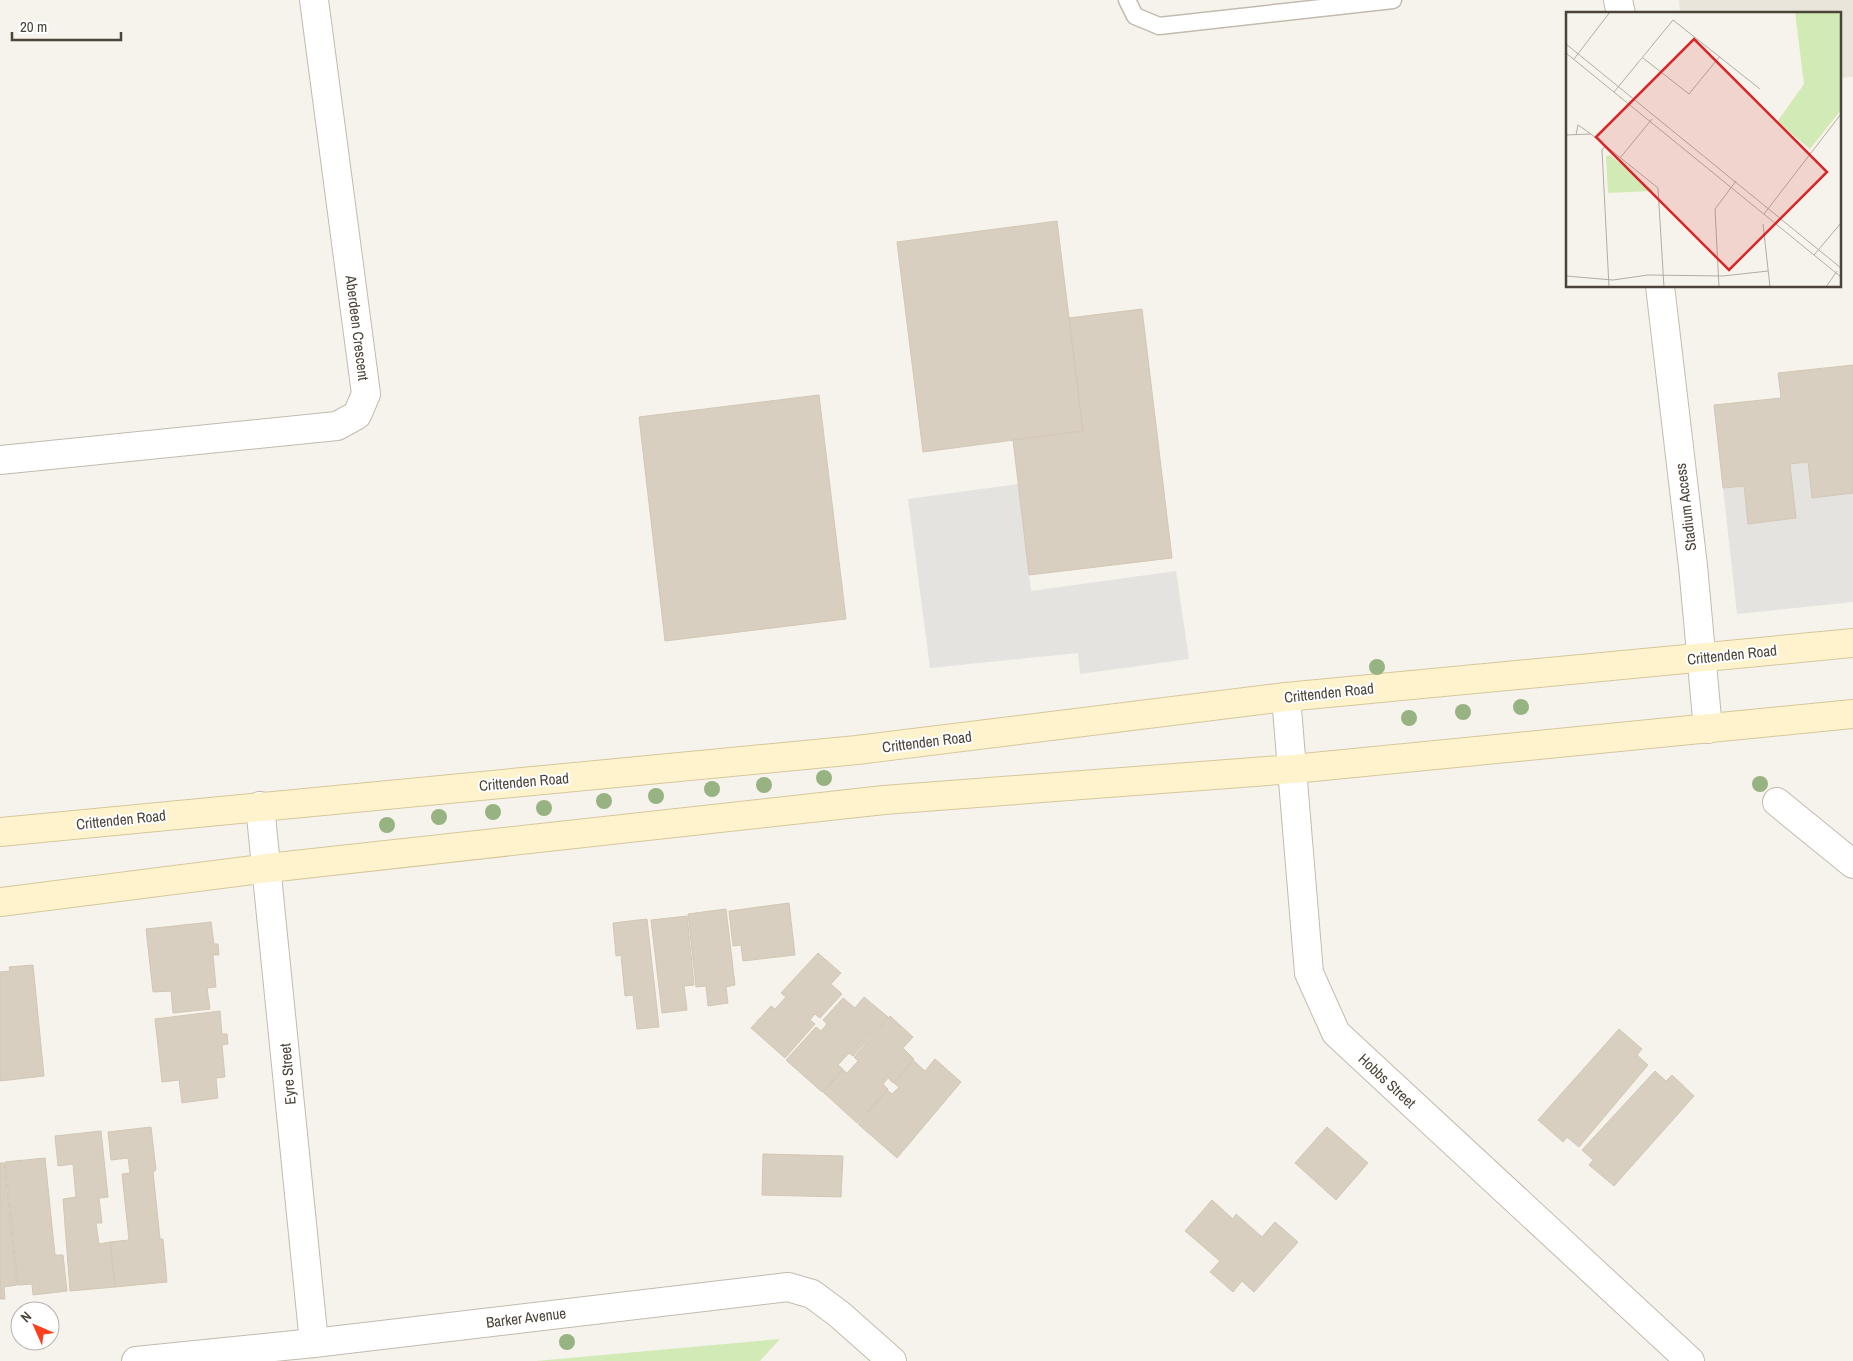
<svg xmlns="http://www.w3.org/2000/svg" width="1853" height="1361" font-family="'Archivo Narrow',sans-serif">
<rect width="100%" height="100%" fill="#f6f3ec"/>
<path fill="#eae5da" d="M 1679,0 L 1853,0 L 1853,77 L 1839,78 L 1839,14 L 1680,14 Z"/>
<path fill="#d2eab5" d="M 780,1339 L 760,1361 L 536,1361 Z"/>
<g fill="#e5e3e0">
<path d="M 1808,462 L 1812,498 L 1853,493 L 1853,602 L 1737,614 L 1723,488 L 1744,486 L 1748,524 L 1795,518 L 1790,464 Z"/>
<path d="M 1018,484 L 1031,591 L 1176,571 L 1189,659 L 1080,674 L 1078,653 L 930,668 L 908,499 Z"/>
</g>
<g fill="#d8cfc1" stroke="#d3c7b4">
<path d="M 1057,221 L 1083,431 L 923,452 L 897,242 Z"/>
<path d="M 1142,309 L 1172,558 L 1029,575 L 1013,440 L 1083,431 L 1069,318 Z"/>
<path d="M 1853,365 L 1853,493 L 1812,498 L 1808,462 L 1790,464 L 1796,518 L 1748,524 L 1744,486 L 1723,488 L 1714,405 L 1781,398 L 1778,373 Z"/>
<path d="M 819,395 L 846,619 L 665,641 L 639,417 Z"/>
<path d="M 789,903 L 795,955 L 743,961 L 741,945 L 733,946 L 729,911 Z"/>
<path d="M 726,909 L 735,985 L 726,987 L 728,1003 L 708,1006 L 706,986 L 696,987 L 688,914 Z"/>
<path d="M 687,916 L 694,985 L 684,986 L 687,1010 L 662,1013 L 651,920 Z"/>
<path d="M 647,919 L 659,1027 L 637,1029 L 633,995 L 625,996 L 621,955 L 616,956 L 613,923 Z"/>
<path d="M 211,922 L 214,944 L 218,944 L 219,955 L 213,955 L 216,987 L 207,988 L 210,1009 L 173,1013 L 171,991 L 153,992 L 146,929 Z"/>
<path d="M 818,953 L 841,973 L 831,984 L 842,994 L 820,1018 L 815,1014 L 810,1020 L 815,1024 L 785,1058 L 751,1028 L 771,1006 L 775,1009 L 786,997 L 781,993 Z"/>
<path d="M 33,965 L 44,1076 L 0,1081 L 0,972 L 10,971 L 9,967 Z"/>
<path d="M 864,997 L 888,1017 L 853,1056 L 849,1053 L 838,1065 L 843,1069 L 822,1092 L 786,1060 L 816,1027 L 821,1031 L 827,1024 L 823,1020 L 843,998 L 855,1008 Z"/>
<path d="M 220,1011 L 222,1034 L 227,1034 L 228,1044 L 222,1045 L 225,1077 L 216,1078 L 218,1098 L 182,1103 L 179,1080 L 162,1082 L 155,1019 Z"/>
<path d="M 890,1016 L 913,1037 L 903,1048 L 914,1059 L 893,1083 L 888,1078 L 883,1084 L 888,1089 L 857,1123 L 823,1092 L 843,1070 L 847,1073 L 858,1061 L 854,1057 Z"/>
<path d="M 1619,1029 L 1642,1049 L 1637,1055 L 1648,1065 L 1579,1147 L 1567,1137 L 1563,1142 L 1538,1120 Z"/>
<path d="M 935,1059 L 961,1082 L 897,1158 L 858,1124 L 887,1090 L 892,1094 L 899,1087 L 894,1083 L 913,1060 L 925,1071 Z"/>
<path d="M 1655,1071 L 1666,1081 L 1672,1075 L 1694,1096 L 1614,1186 L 1589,1165 L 1593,1160 L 1582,1150 Z"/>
<path d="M 151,1127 L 156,1170 L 153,1172 L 160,1239 L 163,1239 L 167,1282 L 115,1287 L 110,1242 L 129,1240 L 122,1174 L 130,1173 L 128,1158 L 111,1160 L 108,1132 Z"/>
<path d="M 1327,1127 L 1368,1163 L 1336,1200 L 1295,1163 Z"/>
<path d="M 101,1131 L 108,1197 L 99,1198 L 102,1223 L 96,1223 L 99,1244 L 110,1242 L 115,1287 L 70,1291 L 63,1199 L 76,1197 L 73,1164 L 58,1166 L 55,1136 Z"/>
<path d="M 763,1154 L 843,1156 L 841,1197 L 762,1195 Z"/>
<path d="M 45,1158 L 55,1255 L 63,1255 L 67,1291 L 33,1295 L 32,1284 L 18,1285 L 5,1162 Z"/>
<path d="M 0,1163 L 4,1163 L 17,1285 L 4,1287 L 5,1299 L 0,1299 Z"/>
<path d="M 1212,1200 L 1233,1219 L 1236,1214 L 1262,1237 L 1275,1222 L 1298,1242 L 1254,1292 L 1242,1281 L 1233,1292 L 1210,1272 L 1220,1261 L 1185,1231 Z"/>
</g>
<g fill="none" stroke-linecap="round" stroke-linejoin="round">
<g stroke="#c2bbae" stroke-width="19">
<path id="service" d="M 1127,0 L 1135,16 L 1159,26 L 1393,0"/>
</g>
<g stroke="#c2bbae" stroke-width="30">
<g id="minor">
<path d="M 1618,0 L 1621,14"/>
<path d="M 1660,286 L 1693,566 L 1708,729"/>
<path d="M 0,460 L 337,426 L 357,415 L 366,394 L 314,0"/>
<path d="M 1286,697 L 1309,973 L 1336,1033 L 1690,1361"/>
<path d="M 1777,802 L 1853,864"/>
<path d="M 260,806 L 314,1343"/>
<path d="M 136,1361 L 314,1343 L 788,1287 L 812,1294 L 839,1314 L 892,1361"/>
</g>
</g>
<g stroke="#d6c79b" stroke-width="30">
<g id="secondary">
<path d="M 0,832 L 857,750 L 1286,697 L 1853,643"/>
<path d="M 0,902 L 268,868 L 884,800 L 1293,769 L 1853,714"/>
</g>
</g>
<use href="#service" stroke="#fff" stroke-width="16"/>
<use href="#minor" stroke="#fff" stroke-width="28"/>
<use href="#secondary" stroke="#fff3cd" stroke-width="28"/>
</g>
<g fill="#97b381">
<circle cx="1377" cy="667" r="8"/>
<circle cx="1521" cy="707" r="8"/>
<circle cx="1463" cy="712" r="8"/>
<circle cx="1409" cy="718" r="8"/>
<circle cx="824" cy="778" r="8"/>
<circle cx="1760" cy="784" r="8"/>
<circle cx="764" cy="785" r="8"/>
<circle cx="712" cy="789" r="8"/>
<circle cx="656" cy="796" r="8"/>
<circle cx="604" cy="801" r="8"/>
<circle cx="544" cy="808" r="8"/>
<circle cx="493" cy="812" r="8"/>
<circle cx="439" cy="817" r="8"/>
<circle cx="387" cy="825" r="8"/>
<circle cx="567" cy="1342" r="8"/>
</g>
<g text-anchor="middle" stroke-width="4" stroke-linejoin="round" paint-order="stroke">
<g font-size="15" fill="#4b4439" stroke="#fff">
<text transform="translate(357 328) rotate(83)" y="5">Aberdeen Crescent</text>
<text transform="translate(1686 507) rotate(-97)" y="5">Stadium Access</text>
<text transform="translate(1732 655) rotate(-6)" y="5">Crittenden Road</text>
<text transform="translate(1329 693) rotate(-6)" y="5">Crittenden Road</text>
<text transform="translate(927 742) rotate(-7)" y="5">Crittenden Road</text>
<text transform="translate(524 782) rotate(-5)" y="5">Crittenden Road</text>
<text transform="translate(121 820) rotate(-6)" y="5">Crittenden Road</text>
<text transform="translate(288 1074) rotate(-95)" y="5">Eyre Street</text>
<text transform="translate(1387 1081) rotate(43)" y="5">Hobbs Street</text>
<text transform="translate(526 1318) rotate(-7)" y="5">Barker Avenue</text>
</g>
</g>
<g transform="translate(1566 12)">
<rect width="275" height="275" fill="#f6f3ec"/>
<path d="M 229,0 L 275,0 L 275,98 L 244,137 L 211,110 L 238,72 ZM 44,143 L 87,179 L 42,181 L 40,144 Z" fill="#d2eab5"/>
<path fill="none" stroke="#b2ada4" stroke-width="1" d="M 0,32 L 275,256M 0,41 L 275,265M 77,46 L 123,82 L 154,44M 8,47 L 44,0M 48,80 L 107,8 L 194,77M 0,123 L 25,122 L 92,176 L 98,275M 10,123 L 12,113 L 25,122M 39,134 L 36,138 L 43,275M 54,146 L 86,107M 198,202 L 275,102M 197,212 L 204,275M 248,243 L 275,211M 0,264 L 47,268 L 82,263 L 157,264 L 202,259M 153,275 L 149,197 L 170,169M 260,275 L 271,259"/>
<path fill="#d62828" fill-opacity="0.15" stroke="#d62828" stroke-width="2.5" d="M 128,27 L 261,160 L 163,258 L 30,125 Z"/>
<rect width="275" height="275" fill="none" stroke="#4b4439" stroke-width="2.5"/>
</g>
<g transform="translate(35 1326) rotate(315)"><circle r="24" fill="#ffffff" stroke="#b7b4b0"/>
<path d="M0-4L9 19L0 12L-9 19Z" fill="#fc3f1d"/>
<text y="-8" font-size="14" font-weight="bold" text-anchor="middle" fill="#4b4439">N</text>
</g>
<path d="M12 32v8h109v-8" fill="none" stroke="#4b4439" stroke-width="2.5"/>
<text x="20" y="32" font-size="15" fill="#4b4439" stroke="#ffffff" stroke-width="4" paint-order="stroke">20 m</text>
</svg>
